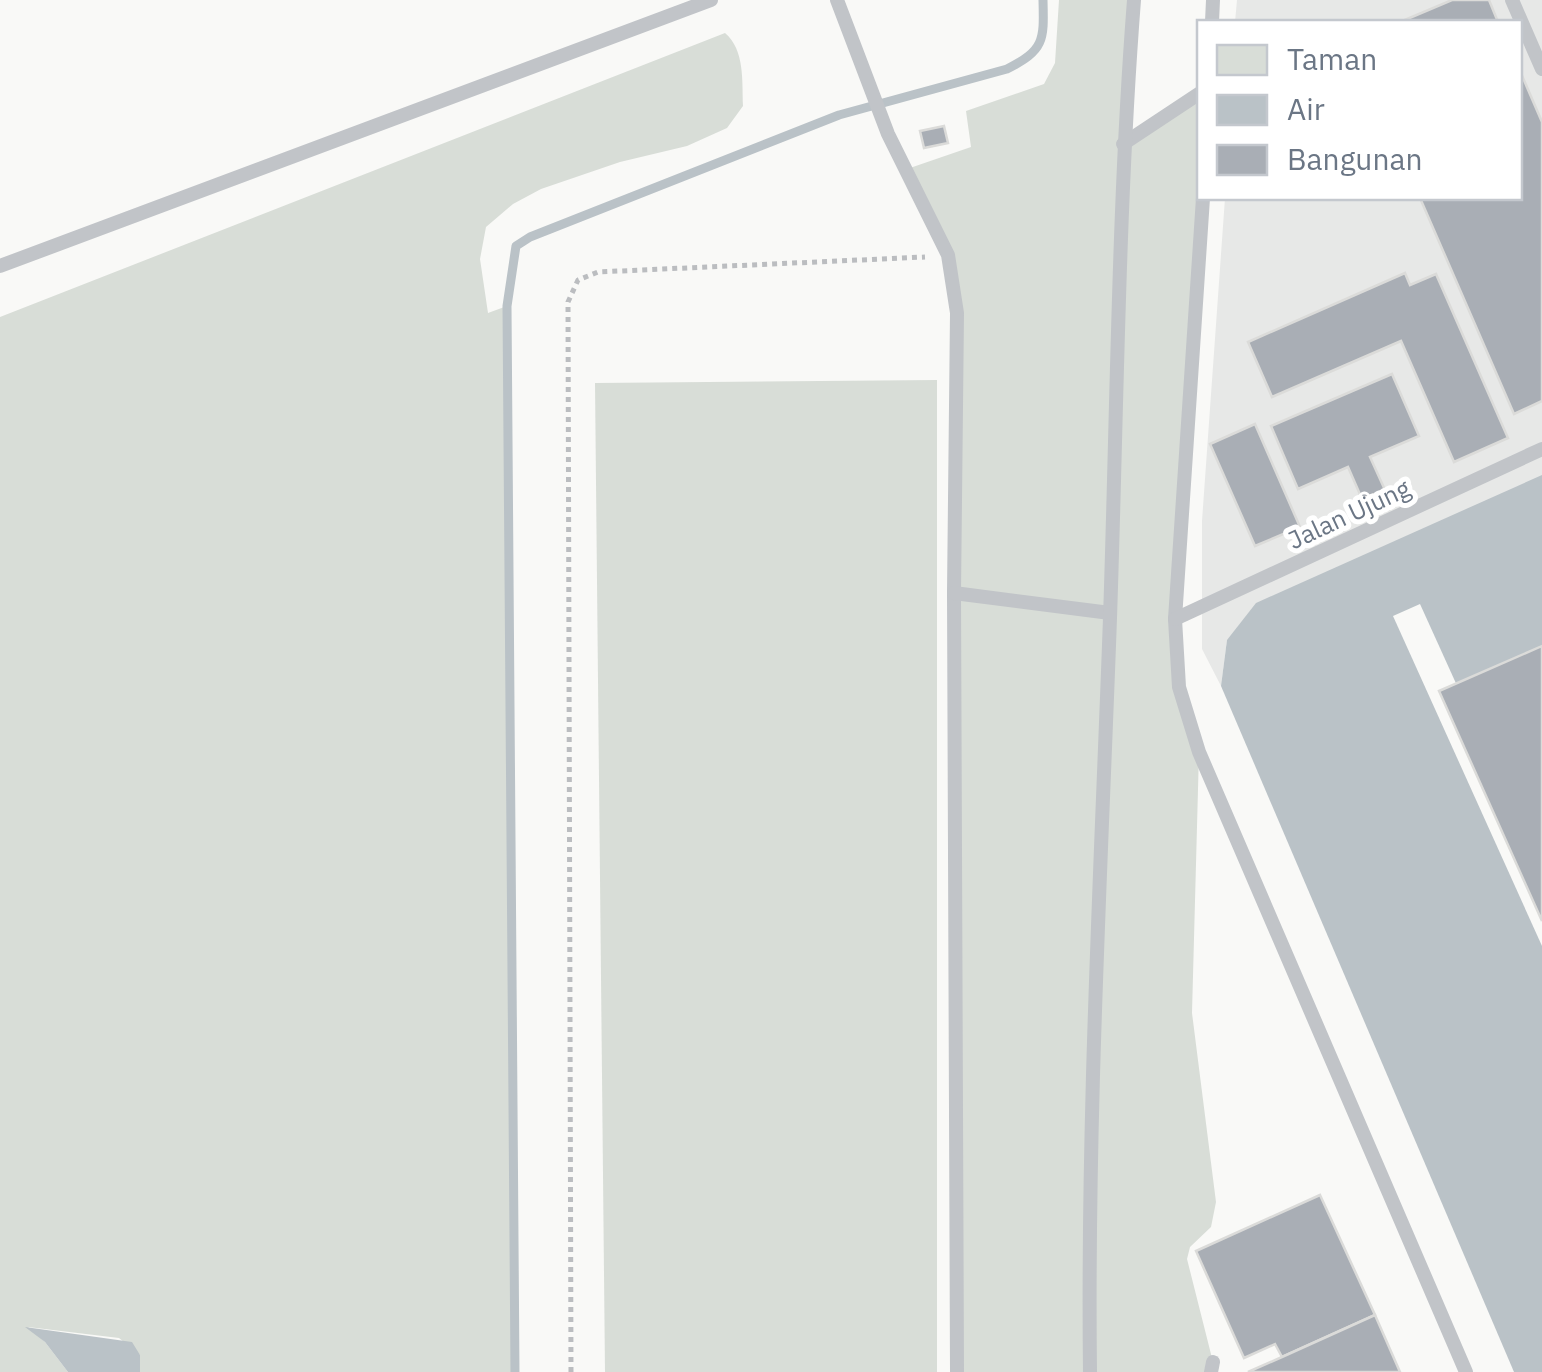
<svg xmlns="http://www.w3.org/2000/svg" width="1542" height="1372" font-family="'IBM Plex Sans',sans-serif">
<rect width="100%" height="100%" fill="#f9f9f7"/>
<path fill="#e7e8e7" d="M 1237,0 L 1542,0 L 1542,545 L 1227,640 L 1221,686 L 1202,649 L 1202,521 L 1225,198 L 1520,198 L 1520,22 L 1235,22 Z"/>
<g fill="#d8ddd7">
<path d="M 1059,0 L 1134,0 L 1123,143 L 1199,93 L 1200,198 L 1175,619 L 1179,687 L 1199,752 L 1192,1013 L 1216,1202 L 1211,1227 L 1190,1247 L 1187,1259 L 1213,1362 L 1211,1372 L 957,1372 L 957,313 L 948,255 L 907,169 L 971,147 L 966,111 L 1044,84 L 1055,63 Z"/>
<path d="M 725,33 C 745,50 742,81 743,106 L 727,128 L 687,146 L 620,162 L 541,189 L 513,204 L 486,227 L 480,259 L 488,313 L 507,306 L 515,1372 L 140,1372 L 140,1355 L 119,1338 L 28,1327 L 45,1342 L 68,1372 L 0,1372 L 0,317 Z"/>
<path d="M 937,380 L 937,1372 L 605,1372 L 595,383 Z"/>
</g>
<g fill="#bac2c7">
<path d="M 1542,475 L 1542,1372 L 1514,1372 L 1221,686 L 1227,640 L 1256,603 Z"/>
<path d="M 25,1327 L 132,1342 L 140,1355 L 140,1372 L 68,1372 L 45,1342 Z"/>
</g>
<path fill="#f9f9f7" d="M 1420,604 L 1542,873 L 1542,946 L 1393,616 Z"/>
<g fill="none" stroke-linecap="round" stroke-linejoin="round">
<path stroke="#bac2c7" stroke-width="9" d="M 515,1372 L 507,306 L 516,246 L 530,237 L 839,115 L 1007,69 C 1045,50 1044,40 1043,0"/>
</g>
<g fill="#a9aeb5" stroke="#dbdbd9" stroke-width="2.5">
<path d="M 1452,0 L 1489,0 L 1498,22 L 1400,22 Z"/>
<path d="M 1520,71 L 1542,122 L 1542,401 L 1514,414 L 1420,198 L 1520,198 Z"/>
<path d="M 944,126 L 948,143 L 924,148 L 920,131 Z"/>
<path d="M 1405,273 L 1410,285 L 1436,274 L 1508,438 L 1454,462 L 1401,341 L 1272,397 L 1248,342 Z"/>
<path d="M 1392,374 L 1419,436 L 1370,457 L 1385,490 L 1362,499 L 1348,467 L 1298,489 L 1271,426 Z"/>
<path d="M 1255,424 L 1300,527 L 1255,546 L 1210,444 Z"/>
<path d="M 1542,646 L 1542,921 L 1439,691 Z"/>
<path d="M 1320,1195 L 1375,1315 L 1282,1357 L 1275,1344 L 1244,1358 L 1196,1251 Z"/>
<path d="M 1375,1315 L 1400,1372 L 1248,1372 L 1282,1357 Z"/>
</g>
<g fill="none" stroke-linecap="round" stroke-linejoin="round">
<path stroke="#bbbdc0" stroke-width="5" stroke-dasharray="5 5" stroke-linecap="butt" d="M 571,1372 L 568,302 L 578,280 L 598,272 L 925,257"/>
<g stroke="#c1c4c8" stroke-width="14">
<path d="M 837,0 L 888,134 L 948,255 L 957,313 L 954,593 L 957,1372"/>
<path d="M 1512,0 L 1542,69"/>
<path d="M 1212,22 L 1213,0"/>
<path d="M 1123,144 L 1200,93"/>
<path d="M 1203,198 L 1175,619 L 1179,687 L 1199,752 L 1466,1372"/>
<path d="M 0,266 L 711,0"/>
<path d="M 954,593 L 1110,613"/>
<path d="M 1175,619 L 1542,449"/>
<path d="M 1090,1372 C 1087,1120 1101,869 1110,618 C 1117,412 1118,206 1134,0"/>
<path d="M 1211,1372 L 1213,1362"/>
</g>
</g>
<g text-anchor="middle" stroke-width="10" stroke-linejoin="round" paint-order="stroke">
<g font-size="25" fill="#6b7685" stroke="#fff">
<text transform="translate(1349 514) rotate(-25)" y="9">Jalan Ujung</text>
</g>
</g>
<rect x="1197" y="20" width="325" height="180" fill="#ffffff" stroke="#c4c8ce" stroke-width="2.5"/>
<rect x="1217" y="45" width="50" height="30" fill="#d8ddd7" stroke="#c4c8ce" stroke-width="2.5"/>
<text x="1287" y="70" font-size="30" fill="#6b7685">Taman</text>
<rect x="1217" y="95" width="50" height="30" fill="#bac2c7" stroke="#c4c8ce" stroke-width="2.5"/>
<text x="1287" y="120" font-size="30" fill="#6b7685">Air</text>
<rect x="1217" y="145" width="50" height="30" fill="#a9aeb5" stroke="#c4c8ce" stroke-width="2.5"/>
<text x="1287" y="170" font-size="30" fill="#6b7685">Bangunan</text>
</svg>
